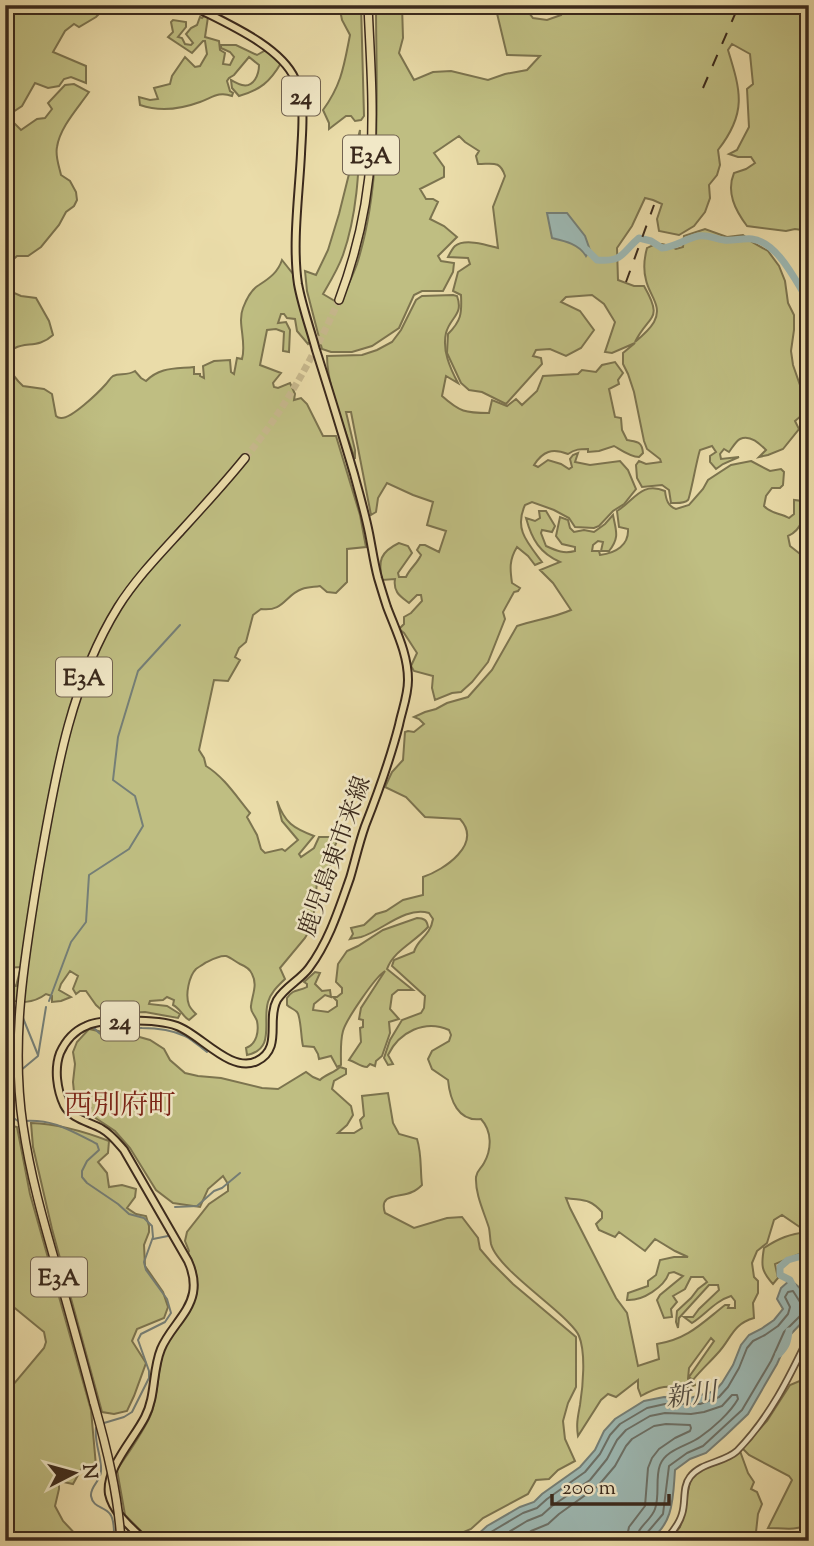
<svg xmlns="http://www.w3.org/2000/svg" width="814" height="1546" font-family="'Sorts Mill Goudy','Noto Serif JP',serif">
<rect width="100%" height="100%" fill="#eadca9"/>
<filter id="stains"><feTurbulence type="fractalNoise" baseFrequency=".00286" numOctaves="4"/><feColorMatrix values="0 0 0 0 .2 0 0 0 0 .09 0 0 0 0 .02 0 0 0 .5 -.17"/></filter>
<radialGradient id="worn" r=".72"><stop offset=".6" stop-color="#630" stop-opacity="0"/><stop offset="1" stop-color="#630" stop-opacity=".3"/></radialGradient>
<g fill="#bfbe82" stroke="#7c744f" stroke-width="2" fill-rule="evenodd">
<path d="M 5,5 L 108,5 L 96,17 L 79,27 L 74,24 L 65,31 L 53,52 L 86,66 L 86,83 L 71,77 L 64,79 L 59,86 L 48,88 L 35,83 L 22,106 L 7,116 L 21,130 L 37,119 L 45,118 L 52,109 L 48,103 L 65,85 L 74,84 L 89,92 C 78,108 60,127 57,147 C 55,156 59,166 61,175 L 70,181 L 76,192 L 77,200 L 74,206 L 66,212 L 59,225 L 41,247 L 28,256 L 17,256 L 7,265 L 8,272 L 5,273 Z"/>
<path d="M 339,5 L 361,5 L 364,116 L 361,120 L 355,121 L 351,116 L 346,116 L 329,129 L 329,123 L 323,110 C 342,84 344,65 350,35 L 342,20 Z"/>
<path d="M 376,5 L 402,5 L 403,38 L 399,53 L 414,80 L 433,72 L 451,71 L 488,80 L 505,74 L 527,70 L 540,56 L 507,55 L 495,5 L 523,5 L 533,18 L 547,20 L 561,15 L 559,5 L 809,5 L 809,231 L 795,229 L 786,231 L 747,226 C 735,210 726,192 734,173 L 746,169 L 755,163 L 751,157 L 738,157 L 729,154 L 737,150 L 749,127 L 747,89 L 753,84 L 750,54 L 732,44 L 728,50 C 741,92 747,113 718,150 L 720,165 L 717,175 L 709,185 L 710,198 L 705,212 L 694,226 L 679,235 L 659,231 L 657,219 L 662,204 L 653,200 L 645,198 L 632,226 L 617,248 L 618,280 L 634,286 L 644,286 C 664,321 649,314 635,342 C 641,337 650,329 654,322 C 663,306 649,295 646,280 C 643,269 644,259 647,248 C 659,241 665,244 676,249 L 683,247 L 684,236 L 705,229 L 727,237 L 743,235 L 752,242 L 768,251 L 779,266 L 785,281 L 788,303 L 794,315 L 794,330 L 791,351 L 793,365 L 800,385 L 809,402 L 809,417 L 802,415 L 795,421 L 799,429 L 783,449 L 768,455 L 759,457 L 766,450 C 760,444 750,434 740,439 C 736,441 732,448 729,452 L 724,449 L 720,454 L 721,459 L 739,457 L 723,464 L 716,469 L 710,462 L 710,456 L 716,452 L 712,446 L 700,450 C 697,458 690,498 688,500 C 684,504 677,503 671,503 L 669,490 L 662,485 L 642,487 L 637,478 L 636,465 L 639,461 L 646,464 L 661,462 L 660,459 L 647,449 L 644,441 L 634,392 L 628,374 L 623,364 L 623,353 L 635,343 L 612,353 L 605,352 L 615,322 L 604,304 L 592,295 L 566,297 L 561,302 L 580,311 L 594,330 L 581,348 L 566,356 L 550,349 L 536,350 L 533,356 L 541,358 L 542,364 L 506,404 L 482,392 L 469,390 L 461,383 L 447,353 L 448,334 C 461,321 462,314 461,295 L 453,291 L 458,272 L 470,264 L 468,258 L 448,257 C 450,253 452,249 455,246 C 465,238 487,245 498,248 L 493,207 L 505,176 C 500,160 493,164 478,164 L 476,156 L 479,151 L 465,142 L 459,136 L 434,153 L 444,167 L 444,177 L 420,189 L 426,199 L 433,199 L 438,202 L 430,219 L 444,226 L 457,237 L 438,256 L 441,261 L 454,263 L 453,272 L 443,291 L 422,291 L 414,295 L 399,328 L 372,346 L 352,352 L 331,352 L 322,349 L 307,291 L 305,271 L 316,275 L 328,250 L 339,214 L 360,130 C 359,171 357,215 343,255 C 338,269 330,282 323,294 L 340,304 C 345,291 352,278 357,264 C 383,181 376,91 376,5 Z"/>
<path d="M 204,16 L 208,17 L 205,37 L 219,41 L 220,50 L 225,53 L 223,64 L 230,65 L 234,57 L 230,52 L 221,48 L 221,45 L 236,45 L 257,55 L 266,50 L 281,63 C 270,82 260,90 239,96 L 232,88 L 231,80 C 235,82 238,84 242,85 C 254,88 259,74 259,65 L 249,57 L 234,75 L 229,78 L 227,81 L 230,91 L 233,93 L 232,96 C 218,91 212,98 200,102 C 181,109 160,112 140,105 L 139,97 L 150,100 L 158,99 L 154,88 L 170,84 L 172,76 L 185,57 L 195,67 L 200,66 L 207,54 L 205,41 L 203,41 L 192,53 L 168,37 L 173,32 L 171,22 L 173,20 L 186,22 L 186,27 L 178,37 L 182,38 L 185,44 L 191,45 L 193,43 L 186,34 L 191,28 L 197,25 L 200,17 L 202,18 Z"/>
<path d="M 282,260 L 293,274 L 303,318 L 311,341 L 308,344 L 297,331 L 295,319 L 287,318 L 284,314 L 281,314 L 278,323 L 286,322 L 290,330 L 289,352 L 283,351 L 284,332 L 276,329 L 267,330 L 260,365 L 281,373 L 273,383 L 274,387 L 278,388 L 290,383 L 295,394 L 294,400 L 301,398 L 307,404 L 323,436 L 336,436 L 360,515 L 366,547 L 347,549 L 347,582 L 336,593 L 327,592 L 320,586 C 315,587 308,587 302,589 C 285,595 284,612 261,609 L 253,615 L 246,642 L 239,648 L 235,657 L 240,660 L 228,681 L 214,680 L 199,750 L 204,758 L 206,766 C 224,777 236,796 250,813 L 247,817 L 257,835 L 261,849 L 265,853 L 282,849 L 285,851 L 298,840 L 282,821 L 277,801 C 285,823 293,828 314,836 L 299,854 L 301,857 L 314,848 L 319,837 L 335,837 L 337,841 L 331,855 L 335,859 L 317,882 L 313,924 L 305,938 L 280,968 L 285,979 C 278,986 271,992 268,1002 C 262,1022 276,1049 247,1055 L 246,1048 C 257,1044 259,1031 257,1021 C 255,1015 250,1012 251,1006 C 252,995 258,985 252,974 C 250,969 245,966 240,964 C 236,962 230,957 226,956 C 219,955 211,960 205,963 C 204,964 197,968 196,969 C 189,976 185,995 189,1005 C 190,1008 193,1011 196,1014 L 189,1020 C 182,1016 181,1009 173,1005 L 174,1000 L 167,997 L 163,1000 L 150,1001 L 149,1004 L 167,1006 L 180,1014 L 178,1018 L 145,1012 L 106,1014 L 96,1005 L 86,991 L 80,991 L 76,994 L 73,989 L 78,976 L 70,971 L 61,984 L 59,990 L 71,997 L 61,1001 L 52,1002 L 52,996 L 46,994 C 34,1003 18,1005 5,997 L 11,985 L 16,986 L 21,967 L 5,968 L 5,292 L 12,292 L 21,296 L 36,298 L 49,321 L 53,335 C 39,348 27,342 15,348 C 0,358 13,377 23,386 L 44,389 L 52,394 L 56,416 C 57,417 59,418 61,418 C 71,419 98,393 106,384 C 108,382 110,378 113,376 C 120,373 127,376 135,371 L 141,378 L 146,381 C 160,367 174,369 194,367 L 194,374 L 200,374 L 200,376 L 204,378 L 203,366 L 214,361 L 230,360 L 231,372 L 234,374 L 237,358 L 242,359 C 247,342 237,323 243,308 C 246,300 252,289 259,285 C 270,278 278,272 282,260 Z"/>
<path d="M 453,295 L 457,296 C 464,315 450,317 446,333 C 442,350 450,368 458,383 L 446,376 L 442,396 C 460,412 465,413 489,413 L 492,400 L 507,406 L 516,399 L 522,405 L 537,391 L 543,376 L 578,374 L 582,370 L 596,372 L 602,365 L 615,362 L 623,373 L 618,380 L 619,384 L 609,389 L 615,417 L 621,418 L 622,430 L 627,440 C 637,442 642,441 643,453 L 639,457 C 630,457 621,450 614,446 L 599,451 L 588,452 L 588,449 C 580,449 575,449 568,454 C 552,448 543,451 534,465 L 538,467 L 548,460 L 561,464 L 569,469 L 572,467 L 570,459 L 573,455 L 578,453 L 575,462 L 590,465 L 620,461 L 628,470 L 636,489 L 624,504 L 613,511 L 599,526 L 594,528 L 575,527 L 569,518 L 554,510 L 532,502 L 525,505 C 514,529 527,542 542,562 L 535,565 L 528,556 L 517,547 C 509,560 510,569 512,583 L 520,588 L 518,591 L 514,592 L 503,612 L 505,619 L 488,662 L 472,682 L 461,692 L 452,693 L 435,700 L 432,688 L 433,676 L 414,671 L 411,666 L 417,653 L 404,633 L 399,629 L 404,624 L 404,617 L 411,613 L 422,601 L 421,595 L 417,595 L 409,603 C 400,596 393,592 395,579 L 382,580 C 378,561 380,552 399,543 L 408,546 L 412,553 L 398,573 L 399,577 L 406,577 C 410,568 417,564 421,555 L 417,550 L 420,545 L 425,545 L 439,552 L 446,531 L 427,525 L 433,502 L 413,495 L 387,483 L 378,498 L 376,512 L 371,515 L 351,412 L 346,412 L 355,450 L 355,459 C 345,429 327,387 327,356 L 362,355 L 377,350 L 392,342 L 401,330 L 416,300 L 422,296 Z"/>
<path d="M 751,461 L 770,471 L 781,469 L 784,472 L 783,485 L 780,488 L 772,488 L 766,496 L 764,506 C 771,514 781,513 789,518 L 794,514 L 794,500 L 802,501 C 806,514 802,530 788,536 L 790,546 L 809,561 L 809,603 L 807,609 L 809,614 L 809,1250 L 775,1264 L 778,1278 L 773,1284 C 761,1271 761,1265 764,1248 C 779,1238 790,1234 807,1232 L 782,1215 L 774,1220 L 767,1243 L 757,1251 L 752,1263 L 754,1277 L 758,1281 L 758,1293 L 753,1303 L 754,1318 C 732,1324 731,1340 717,1354 C 709,1363 701,1370 693,1380 L 689,1377 L 714,1341 L 711,1338 L 689,1368 L 688,1379 L 694,1382 L 695,1385 C 685,1390 675,1386 664,1387 C 656,1388 648,1392 641,1396 L 638,1388 L 638,1380 L 616,1397 L 608,1394 L 601,1400 L 578,1436 C 576,1424 578,1416 580,1405 C 583,1386 586,1353 579,1336 C 577,1331 573,1327 569,1323 C 551,1303 497,1267 491,1244 C 490,1239 490,1233 489,1228 C 484,1212 475,1194 476,1177 C 477,1170 481,1169 484,1163 C 492,1149 492,1131 481,1119 C 458,1122 450,1100 448,1080 L 432,1069 L 428,1059 L 432,1051 L 449,1041 L 451,1035 L 449,1030 C 425,1019 399,1032 388,1055 L 393,1064 L 388,1065 L 384,1058 L 390,1040 L 402,1020 L 421,1013 L 424,1008 L 425,996 L 392,966 L 394,960 L 414,952 C 417,939 430,937 433,919 L 429,913 C 405,906 382,931 361,937 C 357,938 354,938 350,939 L 353,934 L 351,928 L 364,925 L 376,914 L 386,911 L 403,900 L 423,895 L 423,877 C 444,870 483,844 460,819 L 425,817 L 406,797 L 385,787 L 392,772 L 403,760 L 405,732 L 408,731 L 414,732 L 424,724 L 419,719 L 414,717 L 425,712 L 436,709 L 447,703 L 468,697 L 492,670 L 517,626 C 535,620 553,618 571,610 L 553,583 L 540,570 L 560,562 C 540,553 532,540 526,518 L 535,521 L 540,518 L 539,511 L 546,511 L 555,526 L 552,532 L 542,530 L 541,533 L 546,546 C 557,551 564,554 575,551 L 575,547 L 562,544 L 556,536 L 560,517 L 568,520 L 570,528 L 574,532 L 584,530 L 594,532 L 605,524 L 613,515 C 616,531 620,537 609,551 L 601,551 L 603,542 L 598,541 L 593,545 L 592,551 L 599,551 L 600,555 C 616,553 629,545 628,529 L 619,527 L 617,511 C 634,501 641,481 665,491 C 666,500 668,506 676,509 L 689,505 L 703,489 L 708,480 L 731,465 ZM 566,1198 C 584,1201 589,1198 602,1212 L 602,1218 L 596,1224 L 599,1230 L 615,1237 L 619,1232 L 645,1251 L 655,1239 L 675,1251 L 688,1257 L 674,1257 L 660,1260 L 656,1275 L 648,1281 L 648,1286 L 628,1293 L 627,1300 C 643,1301 664,1287 669,1273 L 674,1272 L 683,1276 L 660,1295 L 657,1300 L 664,1318 L 672,1317 L 671,1309 L 677,1302 L 673,1296 L 685,1289 L 691,1277 L 703,1277 L 707,1282 L 698,1289 L 691,1298 L 677,1311 L 676,1322 L 678,1328 L 679,1318 L 709,1285 L 718,1285 L 719,1290 L 699,1309 L 693,1317 L 684,1317 L 692,1323 C 706,1314 715,1301 731,1296 L 735,1301 L 735,1308 L 728,1308 L 729,1305 L 725,1305 C 702,1323 688,1339 657,1344 L 659,1359 L 638,1366 L 627,1313 L 616,1298 L 570,1208 Z"/>
<path d="M 417,918 C 424,918 427,920 428,927 C 415,942 394,950 387,969 L 413,990 L 398,990 L 392,995 L 390,1009 L 399,1019 L 389,1022 L 390,1033 L 382,1056 L 376,1061 L 375,1066 L 370,1064 L 367,1067 C 360,1067 356,1062 349,1060 L 361,1042 L 360,1028 L 363,1027 L 363,1020 L 359,1019 L 361,1008 L 385,971 C 375,977 346,1020 343,1031 C 340,1042 341,1054 341,1065 L 337,1067 L 331,1056 L 319,1059 L 318,1054 L 314,1047 L 303,1046 C 301,1039 301,1016 297,1012 C 294,1009 290,1008 287,1005 L 287,998 C 294,988 298,992 307,987 L 307,984 L 304,982 L 315,972 L 320,973 L 315,984 L 322,991 L 330,990 L 331,997 L 325,995 L 314,1004 L 313,1010 L 328,1012 L 337,1006 L 337,1001 L 333,997 L 337,997 L 342,993 L 342,988 L 336,982 L 338,964 L 347,951 L 358,946 L 383,930 Z"/>
<path d="M 89,1029 L 116,1035 L 129,1034 L 150,1040 L 164,1049 L 170,1060 L 185,1073 L 198,1076 L 221,1078 L 262,1088 L 278,1089 L 306,1072 L 313,1077 L 320,1080 C 326,1074 334,1073 340,1067 L 346,1069 L 346,1074 L 334,1081 L 332,1089 L 351,1106 L 353,1115 L 347,1125 L 338,1133 L 354,1133 L 362,1128 L 360,1120 L 364,1116 L 362,1096 L 388,1093 L 393,1123 L 399,1134 L 417,1139 C 422,1155 420,1169 422,1185 C 419,1188 415,1191 412,1192 C 401,1198 378,1192 385,1213 L 414,1228 L 447,1218 L 462,1217 L 478,1238 L 480,1249 L 492,1263 L 513,1284 L 576,1337 L 576,1387 L 568,1403 L 563,1421 L 565,1439 L 575,1461 L 558,1470 L 549,1479 L 536,1480 L 528,1494 L 483,1518 L 471,1529 L 452,1537 L 451,1541 L 182,1541 L 180,1539 L 151,1541 L 125,1515 L 117,1470 C 128,1453 144,1431 151,1414 C 159,1393 157,1370 164,1350 C 167,1341 173,1334 178,1327 C 199,1301 204,1282 188,1253 L 189,1251 L 185,1241 L 187,1232 L 209,1204 L 228,1191 L 228,1184 L 223,1176 L 208,1189 L 200,1207 L 173,1203 L 156,1190 L 130,1148 L 115,1131 L 88,1113 L 91,1108 L 74,1092 L 73,1082 L 75,1064 L 73,1052 L 77,1042 Z"/>
<path d="M 31,1123 C 59,1124 83,1131 109,1141 L 108,1153 L 98,1162 L 107,1173 L 109,1187 L 122,1185 L 136,1189 L 135,1197 L 127,1208 L 136,1214 L 146,1216 L 149,1226 L 149,1232 L 144,1245 L 145,1266 L 163,1292 L 168,1307 L 164,1318 L 137,1329 L 132,1341 L 146,1363 L 134,1396 L 127,1411 L 114,1414 L 102,1412 L 52,1229 L 33,1147 Z"/>
<path d="M 5,1124 L 17,1127 L 30,1194 L 91,1410 L 96,1466 L 82,1468 L 73,1484 L 59,1481 L 59,1489 L 55,1506 L 63,1521 L 82,1541 L 43,1541 L 43,1534 L 5,1538 L 5,1397 L 12,1386 L 44,1348 L 46,1342 L 44,1332 L 5,1300 Z"/>
<path d="M 809,1377 L 809,1525 C 796,1531 781,1528 768,1528 L 792,1480 L 789,1476 L 749,1455 L 742,1448 L 767,1421 L 790,1385 Z"/>
<path d="M 740,1451 L 748,1473 L 754,1482 L 751,1489 L 757,1492 L 762,1504 L 758,1514 L 755,1541 L 668,1541 L 680,1527 L 691,1476 L 698,1470 L 720,1463 L 735,1452 Z"/>
</g>
<g fill="#9db9b4" stroke="#757f77" stroke-width="2">
<path d="M 547,213 L 567,213 L 585,236 L 590,250 L 586,256 C 579,244 565,241 552,238 Z"/>
<path d="M 790,1280 C 803,1288 809,1300 809,1315 L 790,1335 L 777,1364 L 748,1414 L 726,1435 L 706,1453 L 690,1459 L 675,1470 C 673,1497 674,1526 647,1541 L 467,1541 L 476,1536 L 487,1526 L 520,1507 L 534,1502 L 542,1494 L 580,1467 L 595,1450 L 604,1431 L 615,1419 L 644,1401 L 664,1397 L 690,1398 L 715,1391 L 722,1383 L 733,1365 L 741,1345 L 749,1335 L 761,1329 L 774,1320 L 783,1309 L 777,1299 L 781,1288 Z"/>
</g>
<g fill="none" stroke-linecap="round" stroke-linejoin="round">
<g stroke="#6c7168" stroke-width="2">
<path d="M 481,1541 L 491,1532 L 523,1513 L 537,1508 L 547,1499 L 585,1472 L 600,1454 L 610,1435 L 620,1424 L 647,1408 L 665,1404 L 700,1404 L 719,1397 L 728,1387 L 739,1368 L 747,1348 L 753,1341 L 765,1335 L 778,1326 L 788,1314 L 790,1307 L 785,1297 L 788,1292 L 793,1291 L 800,1302 L 806,1306 L 806,1310 L 784,1332 L 771,1361 L 742,1410 L 703,1446 L 687,1453 L 669,1466 L 663,1514 L 646,1534 L 645,1541"/>
<path d="M 494,1541 L 527,1521 L 542,1515 L 552,1506 L 590,1480 L 607,1459 L 617,1440 L 626,1430 L 650,1416 L 665,1413 L 691,1414 L 704,1412 L 722,1406 L 732,1395 L 737,1395 L 738,1399 C 730,1413 713,1428 700,1437 C 688,1446 666,1449 660,1465 C 655,1478 660,1495 655,1509 C 651,1521 637,1526 636,1541"/>
<path d="M 515,1541 L 531,1531 L 548,1524 L 559,1514 L 598,1486 L 615,1466 L 626,1446 L 632,1439 L 654,1426 L 666,1424 L 690,1425 L 691,1428 L 690,1431 L 675,1438 L 659,1449 L 652,1458 L 648,1468 L 645,1506 L 629,1527 L 626,1541"/>
</g>
<g stroke="#757f77" stroke-width="2">
<path d="M 806,297 L 809,296"/>
<path d="M 49,1001 L 71,942 L 86,922 L 89,875 L 129,849 L 143,826 L 135,796 L 113,780 L 118,737 L 138,671 L 180,625"/>
<path d="M 5,1006 L 16,1013"/>
<path d="M 23,1018 L 38,1055"/>
<path d="M 94,1028 C 117,1053 120,1027 142,1028 C 155,1028 172,1030 185,1036 C 193,1040 200,1047 207,1052"/>
<path d="M 20,1071 L 38,1056 L 46,1007"/>
<path d="M 16,1075 L 14,1077 L 7,1102 L 9,1115 L 18,1121"/>
<path d="M 24,1121 C 54,1119 71,1131 97,1144 L 99,1150 L 87,1161 L 82,1171 L 82,1177 L 87,1183 L 118,1204 L 129,1214 L 144,1218 L 152,1226 L 153,1237 L 144,1262 L 146,1270 L 167,1299 L 171,1313 L 165,1322 L 141,1334 L 138,1340 L 149,1371 L 149,1378 L 132,1412 L 124,1417 L 104,1423"/>
<path d="M 175,1207 L 197,1206 L 214,1191 L 222,1188 L 240,1173"/>
<path d="M 153,1239 L 168,1236"/>
<path d="M 96,1428 C 94,1443 102,1457 101,1471 C 101,1481 90,1486 91,1496 C 93,1508 104,1506 110,1514 C 115,1520 114,1533 114,1541"/>
</g>
<g stroke="#9db9b4" stroke-width="7">
<path d="M 587,250 L 597,260 C 624,262 621,253 639,238 L 651,241 L 662,248 C 675,247 685,239 698,236 C 708,234 715,239 724,240 C 733,241 743,238 752,239 C 778,242 796,282 809,302"/>
<path d="M 793,1286 L 790,1280 L 780,1275 L 780,1267 L 788,1260 L 809,1254"/>
<path d="M 779,1354 C 787,1346 788,1341 789,1331"/>
</g>
<path stroke="#c7b88d" stroke-width="7" stroke-dasharray="7 3.5" stroke-linecap="butt" d="M 245,458 C 284,411 314,356 339,300"/>
<g stroke="#66563f" stroke-width="8">
<path id="minor" d="M 665,1541 C 672,1532 679,1525 682,1514 C 686,1502 682,1487 690,1477 C 701,1462 724,1463 737,1451 C 770,1417 789,1378 809,1336"/>
</g>
<g stroke="#3a291c" stroke-width="10">
<path id="major" d="M 145,1541 C 132,1528 113,1513 109,1494 C 105,1469 134,1439 145,1417 C 156,1396 152,1371 161,1349 C 169,1329 189,1314 193,1293 C 195,1282 193,1272 188,1261 L 124,1150 C 117,1142 111,1134 102,1129 C 90,1122 71,1119 64,1105 C 57,1090 54,1069 60,1053 C 65,1042 74,1031 86,1026 C 103,1018 158,1019 177,1026 C 200,1034 231,1074 257,1061 C 283,1048 266,1020 277,1000 C 285,987 300,980 309,968 C 329,941 339,909 350,878 C 355,861 359,843 365,826 C 378,793 390,760 399,725 C 402,710 408,696 408,680 C 408,654 396,631 387,607 C 384,598 381,588 378,578 C 374,563 372,548 369,533 C 365,513 359,493 354,474 C 342,433 329,391 316,350 C 310,328 302,306 298,284 C 292,244 299,194 301,154 C 302,129 306,102 295,79 C 280,45 223,22 191,5"/>
</g>
<g stroke="#3a291c" stroke-width="10">
<g id="highway">
<path d="M 339,300 C 357,252 368,203 371,152 C 374,103 370,54 368,5"/>
<path d="M 94,1403 C 82,1357 69,1311 56,1265 C 43,1220 30,1174 23,1126 C 10,1040 25,954 39,869 C 55,779 69,686 118,607 C 135,580 157,557 179,533 C 201,509 224,484 245,458"/>
</g>
</g>
<use href="#minor" stroke="#f1e8c7" stroke-width="4.5"/>
<use href="#major" stroke="#eadca9" stroke-width="6"/>
<use href="#highway" stroke="#eadca9" stroke-width="7"/>
<g stroke="#3a291c" stroke-width="2" stroke-dasharray="12 12" stroke-linecap="butt">
<path d="M 703,88 L 739,5"/>
<path d="M 626,282 L 654,205"/>
</g>
<g stroke="#3a291c" stroke-width="10" stroke-linecap="butt">
<path id="highway-bridge" d="M 94,1403 C 107,1449 118,1494 121,1541"/>
</g>
<use href="#highway-bridge" stroke="#eadca9" stroke-width="7"/>
</g>
<g text-anchor="middle" stroke-width="5" stroke-linejoin="round" paint-order="stroke">
<g fill="#f1e8c7" stroke="#71624f" stroke-width="2">
<rect x="282" y="76.5" width="38" height="39" rx="5"/>
<rect x="343" y="135.5" width="56" height="39" rx="5"/>
<rect x="56" y="657.5" width="56" height="39" rx="5"/>
<rect x="101" y="1001.5" width="38" height="39" rx="5"/>
<rect x="31" y="1257.5" width="56" height="39" rx="5"/>
</g>
<g font-size="23" font-weight="bold" fill="#3a291c">
<text x="301" y="104">24</text>
<text x="371" y="163">E3A</text>
<text x="84" y="685">E3A</text>
<text x="120" y="1029">24</text>
<text x="59" y="1285">E3A</text>
</g>
<g font-size="24" fill="#3a291c" stroke="#f1e8c7">
<text transform="translate(334 856) rotate(-70)" y="8">鹿児島東市来線</text>
</g>
<g font-size="26" font-style="italic" fill="#534d42" stroke="#f1e8c7">
<text transform="translate(691 1394) rotate(-8)" y="9">新川</text>
</g>
<g font-size="28" fill="#7a1f14" stroke="#f1e8c7">
<text x="120" y="1114">西別府町</text>
</g>
</g>
<rect width="814" height="1546" fill="none" stroke="#eadca9" stroke-width="28"/>
<rect x="7" y="7" width="800" height="1532" fill="none" stroke="#3a291c" stroke-width="3.5"/>
<rect x="14" y="14" width="786" height="1518" fill="none" stroke="#3a291c" stroke-width="2"/>
<g transform="translate(74 1473) rotate(84)" stroke="#f1e8c7" stroke-width="5" paint-order="stroke">
<path d="M0-5L12 26L0 18L-12 26Z" fill="#3a291c"/>
<text y="-10" font-size="19" font-weight="bold" text-anchor="middle" fill="#3a291c">N</text>
</g>
<path d="M552 1494v10h117v-10" fill="none" stroke="#3a291c" stroke-width="3.5"/>
<text x="562" y="1494" font-size="21" fill="#3a291c" stroke="#f1e8c7" stroke-width="5" paint-order="stroke">200 m</text>
<rect width="100%" height="100%" filter="url(#stains)"/>
<rect width="100%" height="100%" fill="url(#worn)"/>
</svg>
